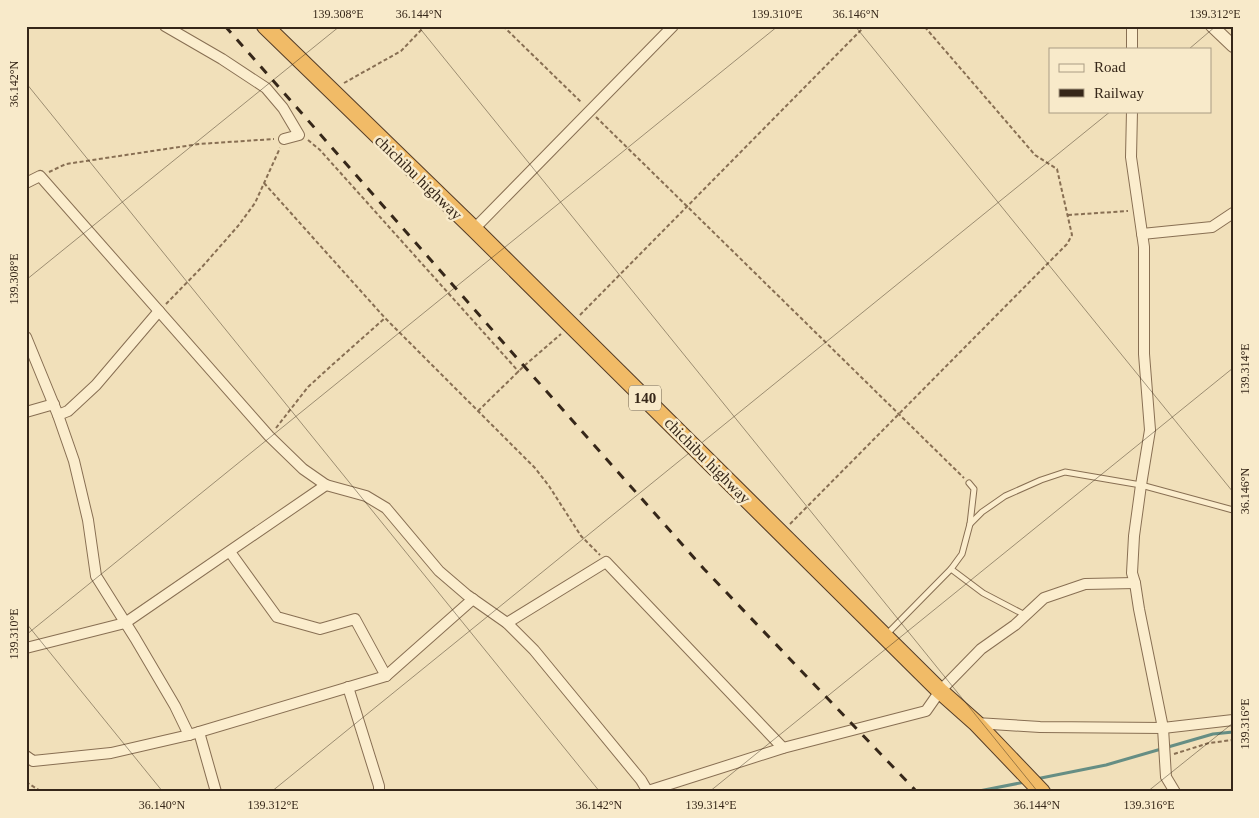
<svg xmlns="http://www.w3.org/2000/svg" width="1259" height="818" font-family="'Times New Roman',serif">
<rect width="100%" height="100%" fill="#f1e0ba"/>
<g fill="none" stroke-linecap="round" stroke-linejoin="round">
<g stroke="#668e84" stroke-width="3">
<path d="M 1036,779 L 1106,765 L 1213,734 L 1233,732"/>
<path d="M 974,792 L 1025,782"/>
</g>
<g stroke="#886f53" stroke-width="7">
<g id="service">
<path d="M 970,524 L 982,512 L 1005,496 L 1041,480 L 1065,472 L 1141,485 L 1233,510"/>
<path d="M 951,569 L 983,593 L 1025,615"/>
<path d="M 886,635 L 951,569 L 962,554 L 970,524 L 974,489 L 969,483"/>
</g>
</g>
<g stroke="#886f53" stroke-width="12">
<g id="minor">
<path d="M 165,26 L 222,59 L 266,88 L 283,108 L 299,135 L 284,139"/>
<path d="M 1132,26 L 1132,49"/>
<path d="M 1132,111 L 1131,157 L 1144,247 L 1144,354 L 1150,430 L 1141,485 L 1134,536 L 1132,573 L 1135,583 L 1139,609 L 1163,728 L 1166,777 L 1175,792"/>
<path d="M 26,183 L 40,176 L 269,436 L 303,469 L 326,485 L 366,496 L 386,508 L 439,571 L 467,595 L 507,623 L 534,650 L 641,780 L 648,792"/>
<path d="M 474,229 L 673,26"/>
<path d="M 1142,234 L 1212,227 L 1233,213"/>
<path d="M 26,337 L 58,415 L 74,461 L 88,520 L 96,576 L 135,638 L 175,706 L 189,735"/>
<path d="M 26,412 L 54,404"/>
<path d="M 58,415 L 68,411 L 96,385 L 159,311"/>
<path d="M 230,552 L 277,617 L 320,629 L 355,619 L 386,676"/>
<path d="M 507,623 L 606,562 L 783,748"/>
<path d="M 26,648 L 125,623 L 326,485"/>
<path d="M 348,687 L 379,786 L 379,792"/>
<path d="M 976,723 L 1040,727 L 1163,728 L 1233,720"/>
<path d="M 199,732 L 216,792"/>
<path d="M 26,756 L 33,761 L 111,753 L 189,735 L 386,676 L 473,599"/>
<path d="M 648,791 L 783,748 L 926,711 L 940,691 L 981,649 L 1015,625 L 1044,598 L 1085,584 L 1135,583"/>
</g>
</g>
<g stroke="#886f53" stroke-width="14">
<path id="tertiary" d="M 1212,26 L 1233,46"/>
</g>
<g stroke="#553d28" stroke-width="18">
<path id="trunk" d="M 265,26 L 474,229 L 940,691 L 976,723 L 1042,792"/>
</g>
<g stroke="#886f53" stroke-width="2" stroke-dasharray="4 2.5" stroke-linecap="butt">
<path d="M 503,26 L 582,103"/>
<path d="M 344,83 L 401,51 L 425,26"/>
<path d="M 596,117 L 964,478"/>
<path d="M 308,140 L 320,150 L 519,372"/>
<path d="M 49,172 L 66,164 L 199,144 L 274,139"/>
<path d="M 264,183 L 385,318 L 535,468 L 549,486 L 581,536 L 600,555"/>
<path d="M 1068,215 L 1128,211"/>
<path d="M 166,304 L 202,267 L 238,226 L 255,203 L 280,148"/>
<path d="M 580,315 L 865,26"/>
<path d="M 478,411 L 524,366 L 561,334"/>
<path d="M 276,428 L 308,387 L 331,366 L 385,318"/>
<path d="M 790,524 L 1067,244 L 1072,235 L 1057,169 L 1035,155 L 924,26"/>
<path d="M 1174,754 L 1209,743 L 1233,740"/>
<path d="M 26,782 L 42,792"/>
</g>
<use href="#service" stroke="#fbedcd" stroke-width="5"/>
<use href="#minor" stroke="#fbedcd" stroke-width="10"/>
<use href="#tertiary" stroke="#fbedcd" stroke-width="12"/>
<use href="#trunk" stroke="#f1bb67" stroke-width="16"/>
<path stroke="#362719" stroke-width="3" stroke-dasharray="9 9" stroke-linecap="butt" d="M 225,26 L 524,366 L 704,569 L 917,792"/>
</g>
<path fill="none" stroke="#362719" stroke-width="1" stroke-opacity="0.45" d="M 418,26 L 1038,792M 855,26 L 1233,492M 1189,49 L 1216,26M 26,83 L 600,792M 26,280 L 340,26M 26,623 L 163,792M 26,635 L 778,26M 271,792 L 1111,111M 709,792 L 1233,368M 1147,792 L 1233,723"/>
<g text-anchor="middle" stroke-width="5" stroke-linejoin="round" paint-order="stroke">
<rect fill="#f8eaca" stroke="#70624e" stroke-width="1" x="629" y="385.5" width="32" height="25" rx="4"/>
<g font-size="15" font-weight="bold" fill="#362719">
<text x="645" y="403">140</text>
</g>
<g font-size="16" fill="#362719" stroke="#f8eaca">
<text transform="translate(419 177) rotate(44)" y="6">chichibu highway</text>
<text transform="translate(708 460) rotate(45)" y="6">chichibu highway</text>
</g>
</g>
<rect width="1259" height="818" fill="none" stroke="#f8eaca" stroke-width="55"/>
<rect x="1049" y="48" width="162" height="65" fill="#f8eaca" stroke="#aa9c83"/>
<rect x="1059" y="64" width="25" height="8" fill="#fbedcd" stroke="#aa9c83"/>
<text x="1094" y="72" font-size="15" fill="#362719">Road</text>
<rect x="1059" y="89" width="25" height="8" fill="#362719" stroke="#aa9c83"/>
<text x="1094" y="98" font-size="15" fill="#362719">Railway</text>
<rect x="28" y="28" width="1204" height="762" fill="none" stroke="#362719" stroke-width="2"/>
<g font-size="12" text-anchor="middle" fill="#362719">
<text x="338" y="18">139.308°E</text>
<text x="419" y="18">36.144°N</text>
<text x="777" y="18">139.310°E</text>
<text x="856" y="18">36.146°N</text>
<text x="1215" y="18">139.312°E</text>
<text transform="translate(14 84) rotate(-90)" y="4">36.142°N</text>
<text transform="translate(14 279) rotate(-90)" y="4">139.308°E</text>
<text transform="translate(1245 369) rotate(-90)" y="4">139.314°E</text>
<text transform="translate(1245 491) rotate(-90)" y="4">36.146°N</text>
<text transform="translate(14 634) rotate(-90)" y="4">139.310°E</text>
<text transform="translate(1245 724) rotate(-90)" y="4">139.316°E</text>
<text x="162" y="809">36.140°N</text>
<text x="273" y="809">139.312°E</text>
<text x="599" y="809">36.142°N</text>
<text x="711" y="809">139.314°E</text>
<text x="1037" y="809">36.144°N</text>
<text x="1149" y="809">139.316°E</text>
</g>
</svg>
